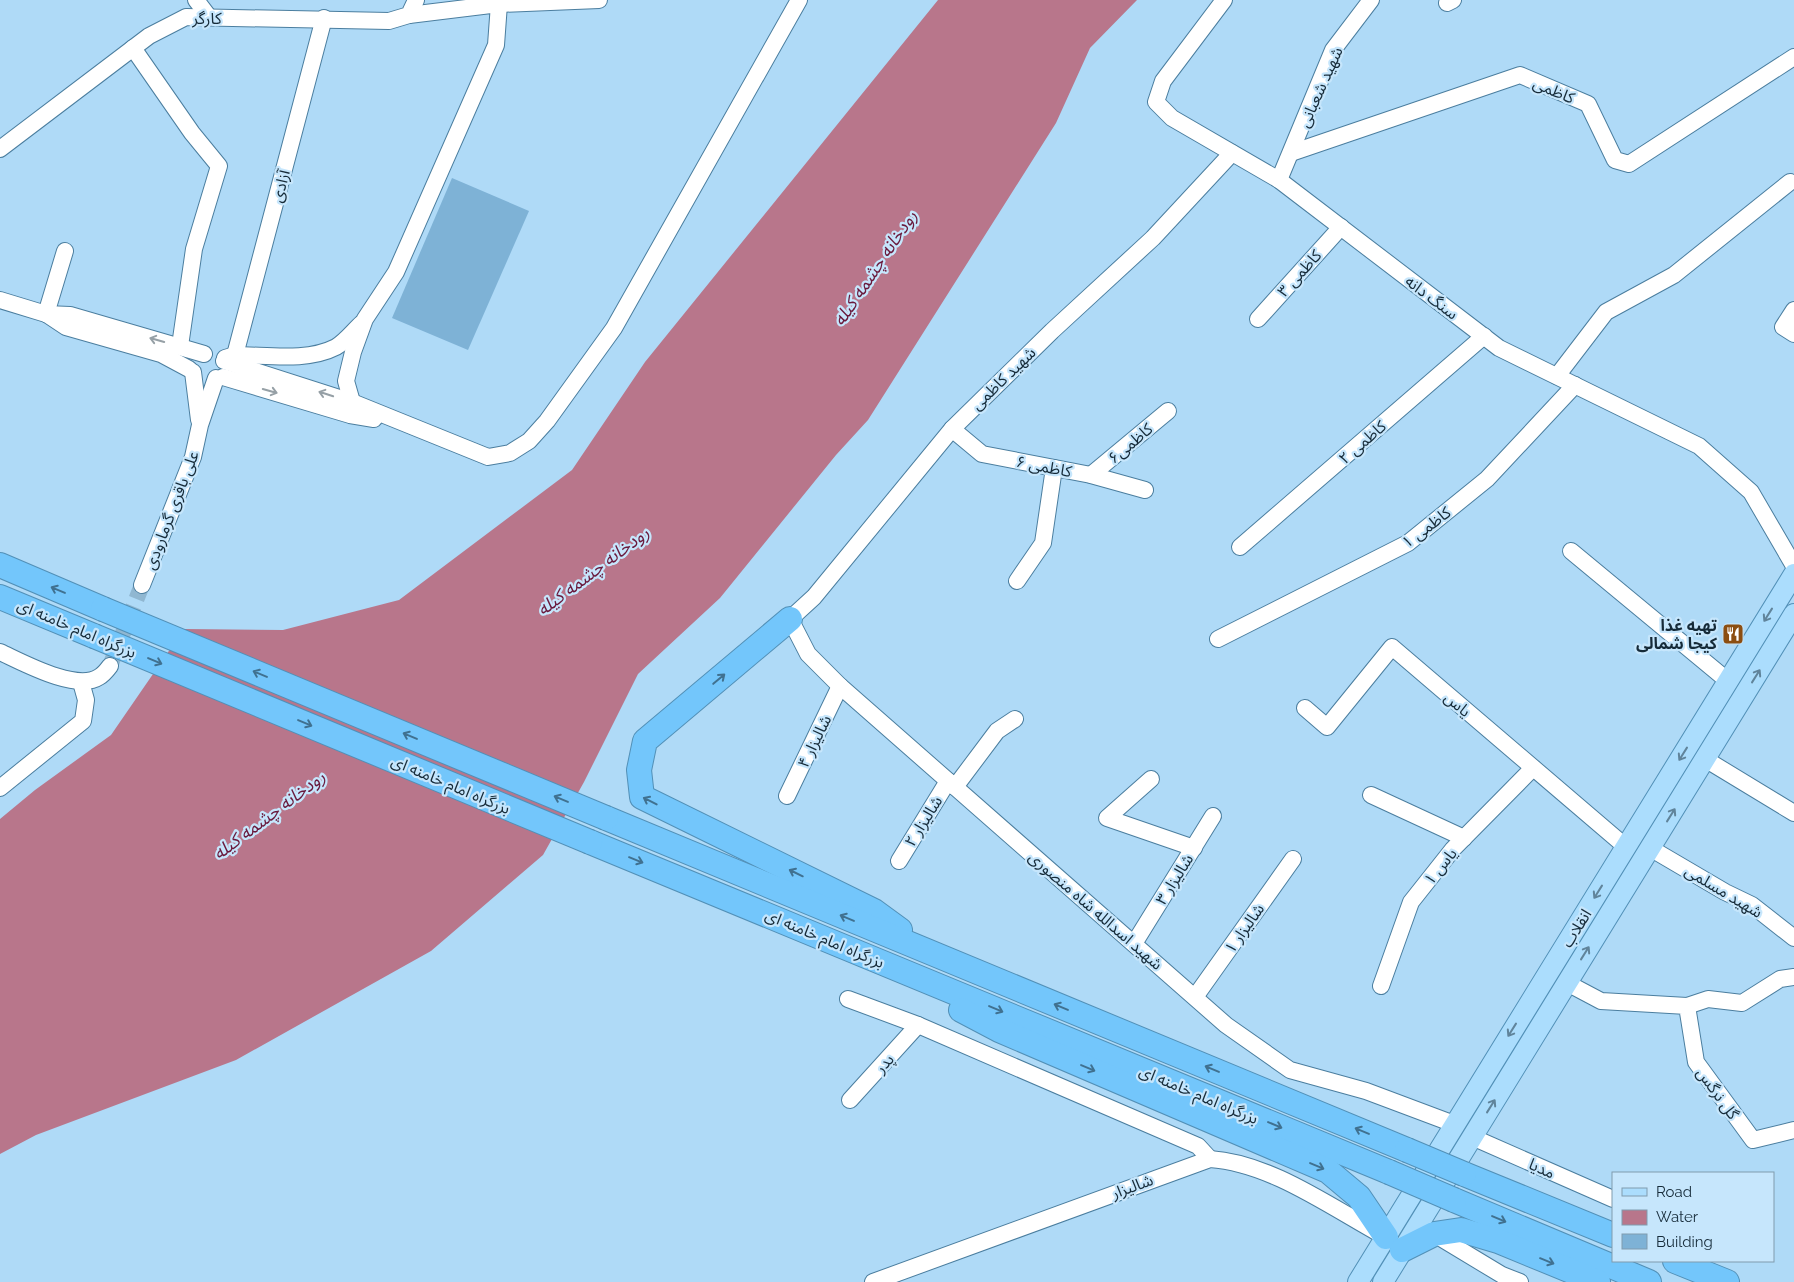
<svg xmlns="http://www.w3.org/2000/svg" width="1794" height="1282" font-family="Raleway,'Noto Sans Arabic',sans-serif">
<rect width="100%" height="100%" fill="#afdaf7"/>
<path fill="#b8768b" d="M 938,0 L 1137,0 L 1090,48 L 1056,123 L 868,420 L 836,455 L 720,598 L 638,674 L 584,782 L 543,855 L 431,951 L 236,1060 L 36,1135 L 0,1154 L 0,819 L 35,790 L 111,735 L 184,629 L 283,630 L 399,600 L 572,470 L 645,362 Z"/>
<path fill="#7eb2d6" d="M 452,178 L 529,211 L 468,350 L 392,318 Z"/>
<g fill="none" stroke-linecap="round" stroke-linejoin="round">
<path stroke="#90b7d1" stroke-width="16" stroke-dasharray="16 8" stroke-linecap="butt" d="M 110,666 L 142,585"/>
<g stroke="#4b7e9f" stroke-width="18">
<g id="minor">
<path d="M 196,0 L 209,17"/>
<path d="M 1224,0 L 1163,81 L 1156,102 L 1172,118 L 1279,180 L 1499,348 L 1699,446 L 1751,492 L 1794,566"/>
<path d="M 1447,3 L 1453,0"/>
<path d="M 499,4 L 599,0"/>
<path d="M 133,48 L 192,133 L 219,166 L 194,249 L 180,346"/>
<path d="M 0,149 L 149,36 L 186,17 L 389,21 L 409,15 L 416,0"/>
<path d="M 1232,153 L 1153,238 L 1052,331 L 952,429 L 814,597 L 790,619 L 808,654 L 840,686 L 1226,1025 L 1290,1070 L 1366,1091 L 1454,1124"/>
<path d="M 1291,153 L 1520,75 L 1588,104 L 1615,160 L 1629,164 L 1794,57"/>
<path d="M 1279,180 L 1333,50 L 1371,0"/>
<path d="M 0,300 L 46,314 L 70,315 L 204,354"/>
<path d="M 1794,310 L 1783,327 L 1794,334"/>
<path d="M 46,314 L 65,251"/>
<path d="M 48,315 L 66,327 L 161,354 L 189,369"/>
<path d="M 1258,319 L 1341,227"/>
<path d="M 235,355 L 324,18"/>
<path d="M 225,358 L 235,355 C 267,355 307,362 336,347 C 346,341 354,330 362,323"/>
<path d="M 224,361 L 352,402 L 488,457 L 510,453 L 529,441 L 547,421 L 614,328 L 799,0"/>
<path d="M 193,372 L 199,420"/>
<path d="M 1557,376 L 1606,312 L 1674,275 L 1790,182"/>
<path d="M 223,377 L 350,415 L 374,419"/>
<path d="M 352,402 L 346,381 L 353,352 L 365,319 L 396,272 L 496,45 L 499,4 L 409,15"/>
<path d="M 952,429 L 982,454 L 1091,475 L 1145,490"/>
<path d="M 1091,475 L 1168,411"/>
<path d="M 1240,547 L 1484,336"/>
<path d="M 1571,551 L 1728,681"/>
<path d="M 1017,581 L 1043,543 L 1054,468"/>
<path d="M 142,585 L 193,457 L 200,425 L 216,378"/>
<path d="M 1218,639 L 1408,543 L 1487,479 L 1575,385"/>
<path d="M 0,652 C 22,662 76,692 99,677 C 103,675 107,670 110,666"/>
<path d="M 1305,708 L 1327,727 L 1392,647 L 1626,847"/>
<path d="M 1705,759 L 1794,813"/>
<path d="M 1151,779 L 1107,818 L 1194,848"/>
<path d="M 955,787 L 997,731 L 1015,719"/>
<path d="M 0,788 L 83,721 L 86,700 L 81,682"/>
<path d="M 1371,795 L 1464,838"/>
<path d="M 787,796 L 840,686"/>
<path d="M 1650,848 L 1725,892 L 1752,905 L 1794,938"/>
<path d="M 899,861 L 948,781"/>
<path d="M 1135,942 L 1213,816"/>
<path d="M 1567,983 L 1601,1001 L 1687,1006 L 1696,1062 L 1753,1140 L 1794,1130"/>
<path d="M 1381,986 L 1411,902 L 1453,849 L 1533,768"/>
<path d="M 1195,997 L 1293,859"/>
<path d="M 848,999 L 918,1025 L 1198,1146 L 1210,1159"/>
<path d="M 1687,1006 L 1708,999 L 1742,1003 L 1780,979 L 1794,977"/>
<path d="M 850,1100 L 918,1025"/>
<path d="M 1472,1137 L 1613,1199"/>
<path d="M 1434,1234 L 1502,1275 L 1520,1282"/>
<path d="M 873,1282 L 1210,1159 C 1270,1163 1329,1206 1382,1235"/>
</g>
</g>
<g stroke="#5290b7" stroke-width="22">
<g id="major">
<path d="M 1358,1282 L 1794,574"/>
<path d="M 1383,1282 L 1794,614"/>
</g>
</g>
<g stroke="#5290b7" stroke-width="26">
<g id="highway">
<path d="M 0,565 L 103,609"/>
<path d="M 0,597 L 94,636"/>
<path d="M 790,619 L 645,741 L 639,770 L 642,797 L 874,911 L 900,930"/>
<path d="M 606,818 L 1407,1150"/>
<path d="M 590,842 L 1389,1172"/>
<path d="M 961,1010 L 999,1030 L 1328,1171 L 1359,1197 L 1386,1237"/>
<path d="M 1464,1174 L 1613,1235"/>
<path d="M 1454,1200 L 1649,1282"/>
<path d="M 1402,1250 L 1434,1234 L 1461,1230 L 1498,1241 L 1598,1282"/>
<path d="M 1675,1261 L 1727,1282"/>
</g>
</g>
<use href="#minor" stroke="#fff" stroke-width="16"/>
<use href="#major" stroke="#abddfd" stroke-width="20"/>
<use href="#highway" stroke="#73c6fb" stroke-width="24"/>
<g stroke="#5290b7" stroke-width="26" stroke-linecap="butt">
<g id="highway-bridge">
<path d="M 103,609 L 606,818"/>
<path d="M 94,636 L 590,842"/>
<path d="M 1407,1150 L 1464,1174"/>
<path d="M 1389,1172 L 1454,1200"/>
</g>
</g>
<use href="#highway-bridge" stroke="#73c6fb" stroke-width="24"/>
</g>
<defs><path id="oneway-shaft" d="M-6 0H5M1.5-3L5.5 0L1.5 3" fill="none" stroke-width="1.6" stroke-linecap="round" stroke-linejoin="round" transform="scale(1.25)"/></defs>
<g stroke="#96a0a6">
<use href="#oneway-shaft" transform="translate(157 340) rotate(-164)"/>
<use href="#oneway-shaft" transform="translate(270 391) rotate(16)"/>
<use href="#oneway-shaft" transform="translate(326 394) rotate(-162)"/>
</g>
<g stroke="#407190">
<use href="#oneway-shaft" transform="translate(58 590) rotate(-157)"/>
<use href="#oneway-shaft" transform="translate(155 661) rotate(23)"/>
<use href="#oneway-shaft" transform="translate(260 674) rotate(-157)"/>
<use href="#oneway-shaft" transform="translate(719 679) rotate(-40)"/>
<use href="#oneway-shaft" transform="translate(305 723) rotate(23)"/>
<use href="#oneway-shaft" transform="translate(410 736) rotate(-157)"/>
<use href="#oneway-shaft" transform="translate(561 799) rotate(-157)"/>
<use href="#oneway-shaft" transform="translate(650 801) rotate(-153)"/>
<use href="#oneway-shaft" transform="translate(636 860) rotate(22)"/>
<use href="#oneway-shaft" transform="translate(796 873) rotate(-154)"/>
<use href="#oneway-shaft" transform="translate(847 918) rotate(-157)"/>
<use href="#oneway-shaft" transform="translate(1061 1007) rotate(-157)"/>
<use href="#oneway-shaft" transform="translate(996 1009) rotate(23)"/>
<use href="#oneway-shaft" transform="translate(1088 1068) rotate(23)"/>
<use href="#oneway-shaft" transform="translate(1212 1069) rotate(-157)"/>
<use href="#oneway-shaft" transform="translate(1275 1125) rotate(23)"/>
<use href="#oneway-shaft" transform="translate(1362 1131) rotate(-157)"/>
<use href="#oneway-shaft" transform="translate(1317 1166) rotate(23)"/>
<use href="#oneway-shaft" transform="translate(1499 1219) rotate(23)"/>
<use href="#oneway-shaft" transform="translate(1547 1261) rotate(22)"/>
</g>
<g stroke="#60849b">
<use href="#oneway-shaft" transform="translate(1768 615) rotate(122)"/>
<use href="#oneway-shaft" transform="translate(1756 676) rotate(-58)"/>
<use href="#oneway-shaft" transform="translate(1683 754) rotate(122)"/>
<use href="#oneway-shaft" transform="translate(1671 815) rotate(-58)"/>
<use href="#oneway-shaft" transform="translate(1598 892) rotate(122)"/>
<use href="#oneway-shaft" transform="translate(1585 953) rotate(-58)"/>
<use href="#oneway-shaft" transform="translate(1512 1030) rotate(122)"/>
<use href="#oneway-shaft" transform="translate(1491 1106) rotate(-58)"/>
</g>
<defs>
<g id="restaurant-square" transform="scale(1.125)"><rect x="-9" y="-9" width="18" height="18" rx="4" fill="#8c4e11" stroke="#c6e6fc"/><path d="M-5-6h1v4h1v-4h1v4h1v-4h1v5L-1.5 .5V6h-2V.5L-5-1ZM5-6V6H3V1.5H1.5Q1.5-4 5-6Z" fill="#fff"/></g>
</defs>
<g fill-rule="evenodd">
<use href="#restaurant-square" x="1733" y="634"/>
</g>
<g text-anchor="middle" stroke-width="4.5" stroke-linejoin="round" paint-order="stroke">
<g font-size="16" fill="#162b39" stroke="#c6e6fc">
<text x="207" y="24">کارگر</text>
<text transform="translate(1320 87) rotate(-66)" y="6">شهید شعبانی</text>
<text transform="translate(1554 90) rotate(23)" y="6">کاظمی</text>
<text transform="translate(280 186) rotate(-75)" y="6">آزادی</text>
<text transform="translate(1299 273) rotate(-48)" y="6">کاظمی ۳</text>
<text transform="translate(1432 297) rotate(37)" y="6">سنگ دانه</text>
<text transform="translate(1003 378) rotate(-44)" y="6">شهید کاظمی</text>
<text transform="translate(1362 442) rotate(-41)" y="6">کاظمی ۲</text>
<text transform="translate(1130 443) rotate(-40)" y="6">کاظمی۶</text>
<text transform="translate(1044 466) rotate(11)" y="6">کاظمی ۶</text>
<text transform="translate(171 510) rotate(-69)" y="6">علی باقری گرمارودی</text>
<text transform="translate(1426 527) rotate(-37)" y="6">کاظمی ۱</text>
<text transform="translate(77 628) rotate(23)" y="6">بزرگراه امام خامنه ای</text>
<text transform="translate(1458 704) rotate(40)" y="6">یاس</text>
<text transform="translate(814 741) rotate(-64)" y="6">شالیزار ۴</text>
<text transform="translate(451 784) rotate(23)" y="6">بزرگراه امام خامنه ای</text>
<text transform="translate(923 821) rotate(-58)" y="6">شالیزار ۲</text>
<text transform="translate(1440 866) rotate(-51)" y="6">یاس ۱</text>
<text transform="translate(1174 879) rotate(-58)" y="6">شالیزار ۳</text>
<text transform="translate(1724 891) rotate(31)" y="6">شهید مسلمی</text>
<text transform="translate(1096 910) rotate(41)" y="6">شهید اسدالله شاه منصوری</text>
<text transform="translate(1244 928) rotate(-55)" y="6">شالیزار ۱</text>
<text transform="translate(1576 928) rotate(-58)" y="6">انقلاب</text>
<text transform="translate(825 938) rotate(23)" y="6">بزرگراه امام خامنه ای</text>
<text transform="translate(884 1063) rotate(-48)" y="6">پدر</text>
<text transform="translate(1718 1093) rotate(54)" y="6">گل نرگس</text>
<text transform="translate(1199 1094) rotate(23)" y="6">بزرگراه امام خامنه ای</text>
<text transform="translate(1542 1168) rotate(24)" y="6">مدیا</text>
<text transform="translate(1132 1186) rotate(-20)" y="6">شالیزار</text>
</g>
<g font-size="16" font-weight="bold" fill="#162b39" stroke="#c6e6fc" text-anchor="end">
<text x="1717" y="631">تهیه غذا<tspan x="1717" dy="18">کیجا شمالی</tspan></text>
</g>
<g font-size="18" font-style="italic" fill="#69193c" stroke="#c6e6fc">
<text transform="translate(875 268) rotate(-56)" y="6">رودخانه چشمه کیله</text>
<text transform="translate(593 571) rotate(-37)" y="6">رودخانه چشمه کیله</text>
<text transform="translate(269 815) rotate(-37)" y="6">رودخانه چشمه کیله</text>
</g>
</g>
<rect x="1612" y="1172" width="162" height="90" fill="#c6e6fc" stroke="#809bae"/>
<rect x="1622" y="1188" width="25" height="8" fill="#abddfd" stroke="#809bae"/>
<text x="1656" y="1197" font-size="15" fill="#162b39">Road</text>
<rect x="1622" y="1210" width="25" height="15" fill="#b8768b" stroke="#809bae"/>
<text x="1656" y="1222" font-size="15" fill="#162b39">Water</text>
<rect x="1622" y="1234" width="25" height="15" fill="#7eb2d6" stroke="#809bae"/>
<text x="1656" y="1247" font-size="15" fill="#162b39">Building</text>
</svg>
